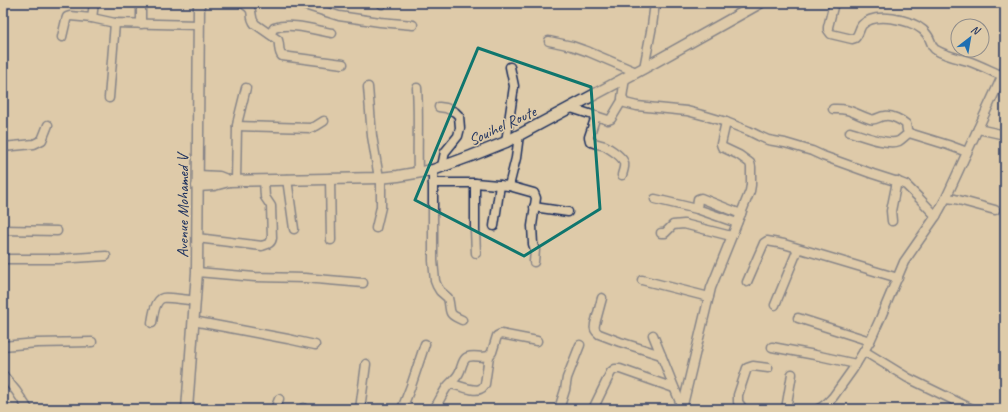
<svg xmlns="http://www.w3.org/2000/svg" width="1008" height="412" font-family="Caveat,sans-serif">
<rect width="100%" height="100%" fill="#decba9"/>
<filter id="ink" filterUnits="userSpaceOnUse"><feTurbulence type="fractalNoise" baseFrequency=".025" numOctaves="2"/><feDisplacementMap in="SourceGraphic" scale="8" xChannelSelector="R" yChannelSelector="G"/><feConvolveMatrix kernelMatrix="1 2 1 2 8 2 1 2 1" color-interpolation-filters="sRGB"/></filter>
<g filter="url(#ink)">
<g fill="none" stroke-linecap="round" stroke-linejoin="round">
<g stroke="#1b2f5e" stroke-width="11">
<g id="minor">
<path d="M 242,3 C 258,12 247,14 255,24 L 278,40 C 280,45 278,52 282,56 L 343,64"/>
<path d="M 298,3 L 339,16 L 380,22 L 413,25"/>
<path d="M 834,3 L 828,27 L 828,30 L 831,34 L 852,39 L 855,38 C 859,35 859,29 862,25 C 875,11 911,20 923,30 C 926,33 929,37 930,40 C 932,44 932,48 936,50 C 946,56 958,58 968,61 C 980,65 991,71 1003,76"/>
<path d="M 382,4 L 382,3"/>
<path d="M 92,18 L 94,3"/>
<path d="M 141,24 L 141,3"/>
<path d="M 270,34 L 274,28 C 291,22 315,30 332,33"/>
<path d="M 62,37 L 66,20 L 67,17 L 70,16 L 92,18 L 115,23 L 199,25"/>
<path d="M 549,41 L 572,46 L 589,52 L 636,72"/>
<path d="M 644,68 L 652,26 L 655,3"/>
<path d="M 625,78 L 622,98 L 623,101 L 625,103 L 637,106 L 687,111 L 706,116 L 726,122 L 749,131 L 759,136 L 768,140 L 785,143 L 812,151 L 823,156 L 873,174 L 901,183 L 906,185 L 919,198 L 936,216"/>
<path d="M 368,87 L 372,136 L 379,178"/>
<path d="M 417,88 C 419,117 417,145 418,173"/>
<path d="M 109,98 L 115,23"/>
<path d="M 439,107 L 446,108 L 455,112 L 459,116 L 460,128 L 458,136 L 445,152 L 442,166"/>
<path d="M 571,108 L 608,120 L 611,119 L 623,99"/>
<path d="M 833,109 C 850,108 855,114 870,119 C 876,121 879,116 885,116 C 892,115 901,120 906,124 L 907,130 L 909,133"/>
<path d="M 596,116 L 589,137 L 590,141 C 594,144 599,144 605,146 C 610,149 623,157 624,163 C 625,167 623,171 622,175"/>
<path d="M 237,126 L 310,128 L 316,126 L 324,121"/>
<path d="M 978,129 L 1005,135"/>
<path d="M 850,132 C 861,135 888,146 899,141 C 902,139 906,135 909,133 L 948,145 L 967,152"/>
<path d="M 506,142 L 514,86 L 510,67"/>
<path d="M 3,147 L 34,144 L 42,140 L 48,125"/>
<path d="M 433,170 L 433,261 L 435,281 L 437,286 L 440,291 L 448,298 C 452,313 446,313 462,320"/>
<path d="M 330,178 L 331,240"/>
<path d="M 287,179 L 294,229"/>
<path d="M 236,181 L 237,126 L 238,120 L 246,88"/>
<path d="M 433,183 L 475,183 L 509,186 L 534,193 L 536,198 L 532,226 L 533,244 L 535,250 L 534,262"/>
<path d="M 475,183 L 475,230 L 476,253"/>
<path d="M 509,186 L 516,158 L 519,135"/>
<path d="M 946,198 L 955,199 L 995,210"/>
<path d="M 655,199 L 697,209"/>
<path d="M 534,207 L 568,212"/>
<path d="M 892,221 L 891,211 L 897,181"/>
<path d="M 737,223 L 697,209 L 698,199 L 701,198 L 741,214"/>
<path d="M 494,226 L 500,185"/>
<path d="M 376,228 L 381,207 L 381,177"/>
<path d="M 3,230 L 57,231"/>
<path d="M 661,233 L 665,233 L 673,225 L 684,224 L 731,236"/>
<path d="M 197,238 L 262,246 C 267,244 271,244 272,238 L 271,206 L 265,197 L 264,180"/>
<path d="M 3,259 L 58,259 L 106,256"/>
<path d="M 197,272 L 255,277 L 305,278 L 363,283"/>
<path d="M 642,280 L 709,297"/>
<path d="M 747,282 L 764,243 L 767,241 L 784,244 L 898,278"/>
<path d="M 602,298 L 595,324 C 594,329 595,331 599,334 L 620,342 L 661,355"/>
<path d="M 775,305 L 798,249"/>
<path d="M 798,318 L 870,341"/>
<path d="M 193,321 L 288,339 L 315,345"/>
<path d="M 152,323 C 153,316 155,300 163,298 C 167,297 189,300 195,301"/>
<path d="M 653,335 L 682,407"/>
<path d="M 3,346 L 37,343 L 92,342"/>
<path d="M 772,347 L 815,355 L 856,364"/>
<path d="M 864,351 L 908,378 L 972,409"/>
<path d="M 3,375 L 16,391 L 28,409"/>
<path d="M 451,384 C 458,385 474,392 480,389 C 483,388 483,387 485,384 L 489,356"/>
<path d="M 275,409 L 279,399"/>
<path d="M 302,409 L 303,408"/>
<path d="M 360,409 L 366,364"/>
<path d="M 402,409 L 411,386 L 425,344"/>
<path d="M 434,409 C 439,402 442,394 447,387 C 451,382 456,379 459,373 C 462,368 462,359 468,357 C 473,355 483,358 489,356 L 492,352 L 497,336 L 501,334 L 537,341"/>
<path d="M 559,409 L 565,390 L 567,378 L 580,345"/>
<path d="M 593,409 L 611,372 L 615,369 L 620,369 L 674,388"/>
<path d="M 682,409 L 711,288 L 750,191 L 751,185 L 751,167 L 750,163 L 739,155 L 722,147 L 721,144 L 726,122"/>
<path d="M 743,409 L 738,402 L 738,395 L 747,368 L 753,366 L 768,368"/>
<path d="M 786,409 L 792,374"/>
<path d="M 818,409 C 825,406 828,402 833,397 L 853,369 L 870,341 L 880,319 L 904,262 L 936,216 L 946,198 L 1005,70"/>
</g>
</g>
<g stroke="#1b2f5e" stroke-width="13">
<g id="major">
<path d="M 198,176 L 219,177 L 229,181"/>
<path d="M 197,186 L 214,185 L 229,181 L 379,178 L 398,176 L 433,170 L 471,156 L 506,142 L 519,135 L 644,68 L 760,3"/>
<path d="M 187,409 L 197,272 L 199,3"/>
</g>
</g>
<use href="#minor" stroke="#decba9" stroke-width="8"/>
<use href="#major" stroke="#decba9" stroke-width="10"/>
</g>
</g>
<path d="M0 0H1008V412H0ZM 478,48 L 591,87 L 600,209 L 524,256 L 415,200 Z" fill="#decba9" fill-opacity=".55" fill-rule="evenodd"/>
<path fill="none" stroke="#0f766e" stroke-width="3" stroke-linejoin="round" d="M 478,48 L 591,87 L 600,209 L 524,256 L 415,200 Z"/>
<g text-anchor="middle" stroke-width="3.5" stroke-linejoin="round" paint-order="stroke">
<g font-size="16" fill="#1b2f5e" stroke="#decba9">
<text transform="translate(502 125) rotate(-25)" y="6">Souihel Route</text>
<text transform="translate(182 206) rotate(-90)" y="6">Avenue Mohamed V</text>
</g>
</g>
<rect width="1008" height="412" fill="none" stroke="#decba9" stroke-width="16"/>
<rect x="8" y="8" width="992" height="396" fill="none" stroke="#1b2f5e" stroke-width="1.5" filter="url(#ink)"/>
<g transform="translate(970 38) rotate(31)"><circle r="19" fill="#decba9" stroke="#908d8b"/>
<path d="M0-3L7 15L0 10L-7 15Z" fill="#1f6fb2"/>
<text y="-6" font-size="11" font-weight="bold" text-anchor="middle" fill="#1b2f5e">N</text>
</g>
</svg>
